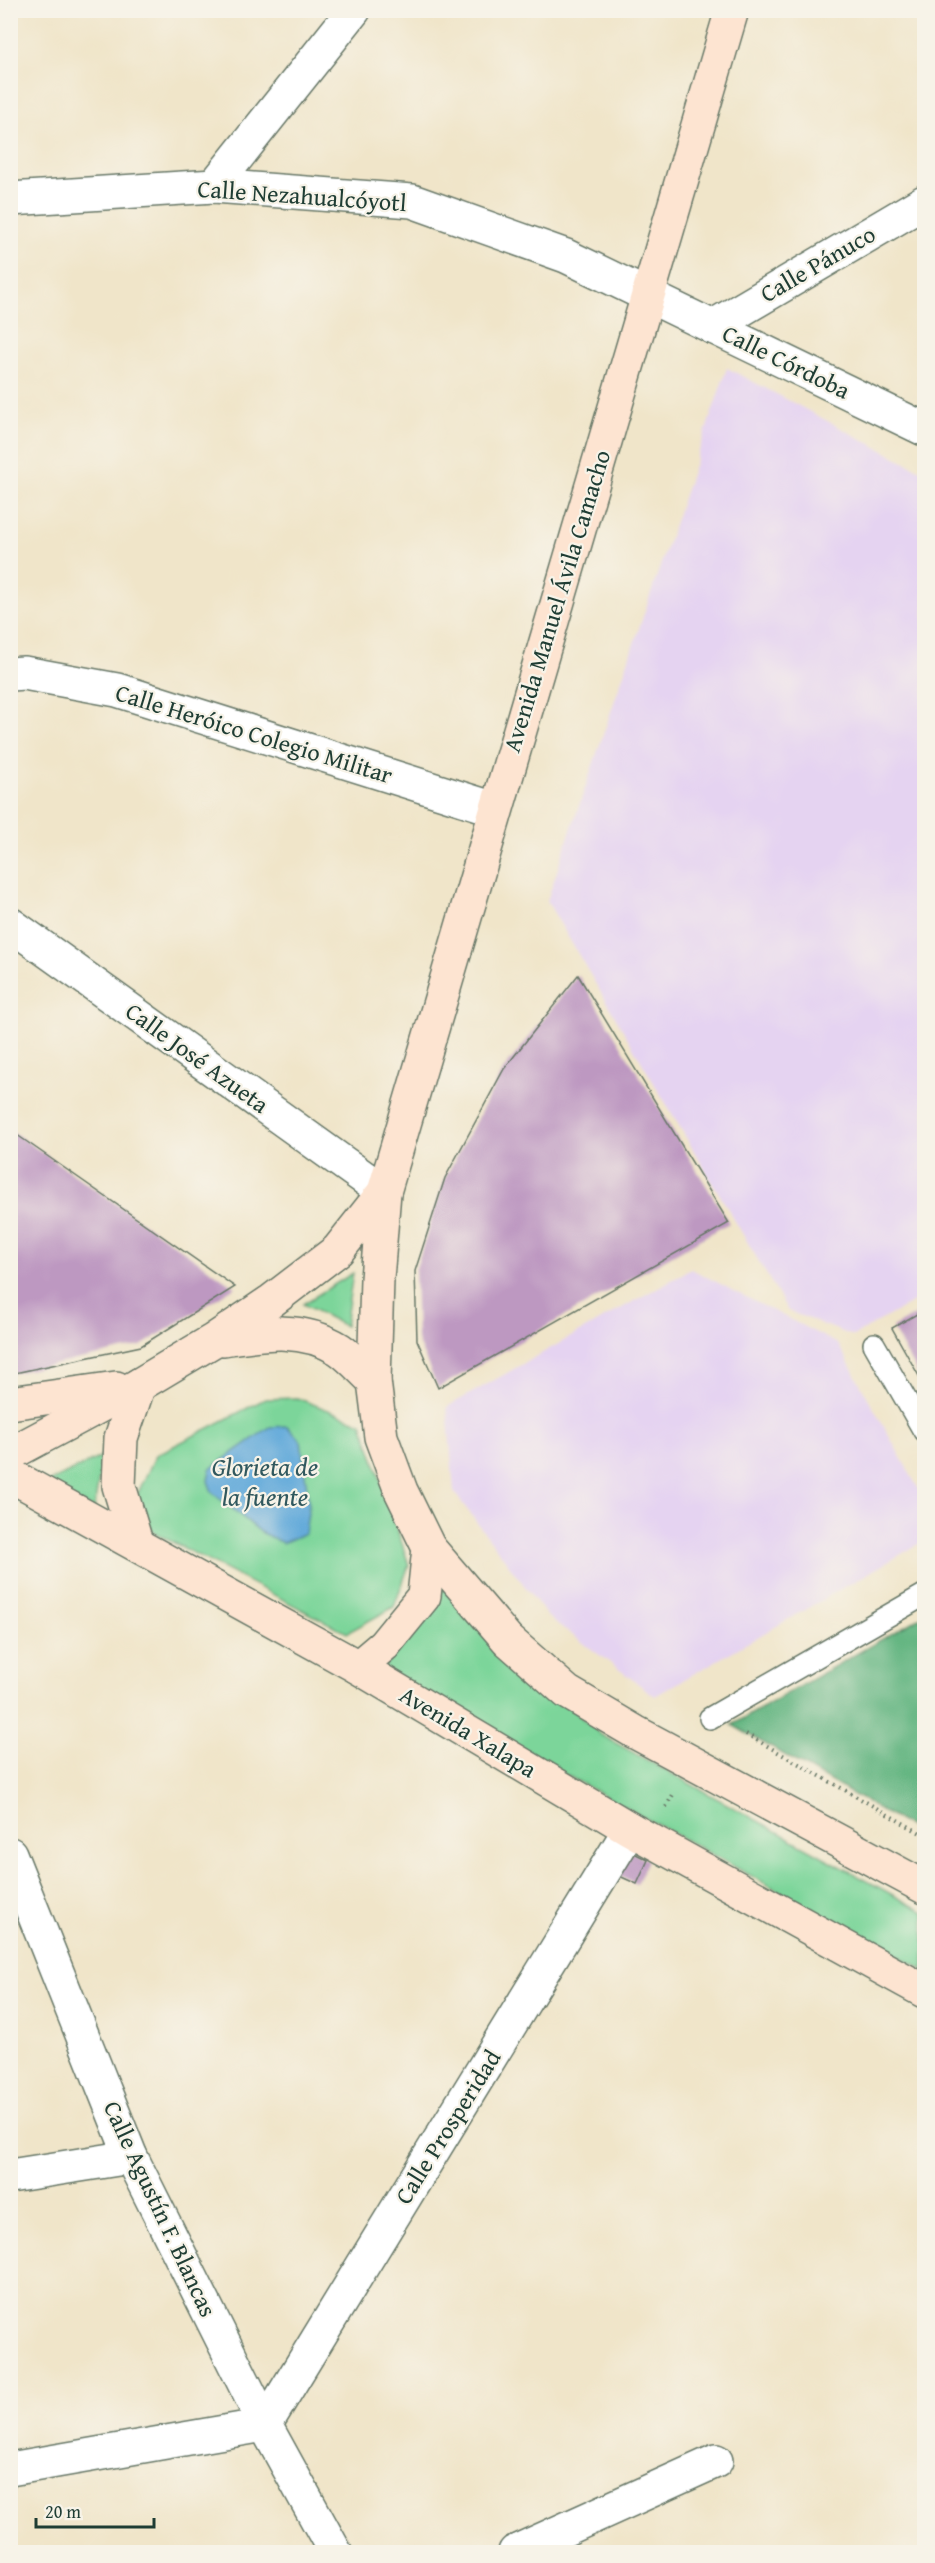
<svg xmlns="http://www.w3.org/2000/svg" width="935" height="2563" font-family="'Gentium Book Plus',serif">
<rect width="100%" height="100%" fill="#f7f3e8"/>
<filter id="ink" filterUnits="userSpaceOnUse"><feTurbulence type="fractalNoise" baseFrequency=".0167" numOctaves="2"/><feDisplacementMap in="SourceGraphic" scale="12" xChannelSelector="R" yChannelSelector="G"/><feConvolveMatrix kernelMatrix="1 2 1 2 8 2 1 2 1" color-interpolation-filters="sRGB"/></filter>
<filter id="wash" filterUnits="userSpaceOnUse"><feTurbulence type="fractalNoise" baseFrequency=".008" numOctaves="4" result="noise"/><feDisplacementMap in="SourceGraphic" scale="24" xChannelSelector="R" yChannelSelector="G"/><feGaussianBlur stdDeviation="1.35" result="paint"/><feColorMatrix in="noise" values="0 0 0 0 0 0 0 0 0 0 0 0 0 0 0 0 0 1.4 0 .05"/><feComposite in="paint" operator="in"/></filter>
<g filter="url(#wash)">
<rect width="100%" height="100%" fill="#f0e5c9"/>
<g fill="#e5d3f1">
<path d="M 727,368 L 924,472 L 924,1296 L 853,1336 L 788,1311 L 547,901 Z"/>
<path d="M 691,1269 L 838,1344 L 924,1499 L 924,1541 L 655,1696 L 548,1617 L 454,1492 L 447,1407 Z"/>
</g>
<g fill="#7cd59a" stroke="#4e8967" stroke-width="1.5">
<path d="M 353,1273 L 345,1326 L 303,1304 Z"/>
<path d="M 297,1398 L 362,1423 L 409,1565 L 394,1607 L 347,1633 L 153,1532 L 136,1497 L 156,1455 L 265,1399 Z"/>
<path d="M 102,1456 L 94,1510 L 45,1484 Z"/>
<path d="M 444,1588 L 529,1671 L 601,1735 L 924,1912 L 924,1970 L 557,1770 L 382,1669 Z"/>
</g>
<path fill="#65b682" stroke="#427a5b" stroke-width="1.5" d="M 924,1615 L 924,1835 L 732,1725 Z"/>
<path fill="#64aada" stroke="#427487" stroke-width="1.5" d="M 287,1426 L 301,1441 L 309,1506 L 305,1533 L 283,1543 L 262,1533 L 212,1492 L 208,1481 L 210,1469 L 270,1427 Z"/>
<g id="blocks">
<g fill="#bd98c1">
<path d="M 578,975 L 729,1223 L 438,1388 L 417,1340 L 415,1271 L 445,1178 L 504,1069 Z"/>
<path d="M 10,1130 L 235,1287 L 141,1346 L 10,1374 Z"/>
<path d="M 924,1310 L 924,1385 L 892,1328 Z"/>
<path d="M 626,1849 L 648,1860 L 637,1884 L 615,1874 Z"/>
</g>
</g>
</g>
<g filter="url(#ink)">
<use href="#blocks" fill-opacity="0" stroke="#687868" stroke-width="1.5"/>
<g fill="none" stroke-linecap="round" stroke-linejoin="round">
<g stroke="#687868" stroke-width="24">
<g id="lane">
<path d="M 874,1344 L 924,1431"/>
<path d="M 710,1718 L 924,1595"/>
</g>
</g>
<g stroke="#687868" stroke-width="36">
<g id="street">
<path d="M 214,186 L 354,10"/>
<path d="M 10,199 L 214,186 L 412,201 L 566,256 L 924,429"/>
<path d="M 712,327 L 924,202"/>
<path d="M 10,674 L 24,673 L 117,690 L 495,809"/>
<path d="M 10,924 L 384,1192"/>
<path d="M 10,1854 L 131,2157 L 265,2425 L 335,2552"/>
<path d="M 10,2176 L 131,2157"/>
<path d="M 10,2469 L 265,2425 L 630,1829"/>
<path d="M 515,2552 L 716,2461"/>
</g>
</g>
<g stroke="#687868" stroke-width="36">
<g id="secondary">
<path d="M 732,10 L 384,1192 L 377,1279 L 374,1381 L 381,1437 L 401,1491 L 429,1548 L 508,1640 L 567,1692 L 635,1732 L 924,1887"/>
<path d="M 223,1339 C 263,1333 302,1326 339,1349 C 351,1357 363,1371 374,1381"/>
<path d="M 10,1403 L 116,1388"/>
<path d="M 10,1454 L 139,1385 L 214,1340 L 270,1302 L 338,1250 L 384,1192"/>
<path d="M 10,1475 L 358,1667 L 630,1829 L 924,1991"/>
<path d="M 136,1542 L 119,1486 L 121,1438 L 139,1385"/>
<path d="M 358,1667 L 384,1645 L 424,1596 L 429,1548"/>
</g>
</g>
<g stroke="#687868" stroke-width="4" stroke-dasharray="1.5 4.5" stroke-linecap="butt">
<path d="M 746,1734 L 924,1835"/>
<path d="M 666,1807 L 674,1793"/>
</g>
<use href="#lane" stroke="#fff" stroke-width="21"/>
<use href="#street" stroke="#fff" stroke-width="33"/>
<use href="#secondary" stroke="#fde4d1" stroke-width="33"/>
</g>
</g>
<g text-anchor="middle" stroke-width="4.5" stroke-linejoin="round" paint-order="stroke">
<g font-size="24" fill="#1f3d34" stroke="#f7f3e8">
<text transform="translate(302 196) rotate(4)" y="8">Calle Nezahualcóyotl</text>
<text transform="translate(818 264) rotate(-30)" y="8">Calle Pánuco</text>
<text transform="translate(786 362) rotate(26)" y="8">Calle Córdoba</text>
<text transform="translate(557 601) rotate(-73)" y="8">Avenida Manuel Ávila Camacho</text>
<text transform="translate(254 734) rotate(17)" y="8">Calle Heróico Colegio Militar</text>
<text transform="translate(197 1058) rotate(36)" y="8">Calle José Azueta</text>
<text transform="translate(468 1732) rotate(31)" y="8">Avenida Xalapa</text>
<text transform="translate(448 2127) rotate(-58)" y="8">Calle Prosperidad</text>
<text transform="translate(160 2209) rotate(65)" y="8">Calle Agustín F. Blancas</text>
</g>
<g font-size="26" font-style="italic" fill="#30585e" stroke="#f7f3e8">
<text x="265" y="1476">Glorieta de<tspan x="265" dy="30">la fuente</tspan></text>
</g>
</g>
<rect width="935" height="2563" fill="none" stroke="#f7f3e8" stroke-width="36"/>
<path d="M36 2518v9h118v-9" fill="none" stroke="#1f3d34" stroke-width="3"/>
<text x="45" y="2518" font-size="18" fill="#1f3d34" stroke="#f7f3e8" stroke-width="4.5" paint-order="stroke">20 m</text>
</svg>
